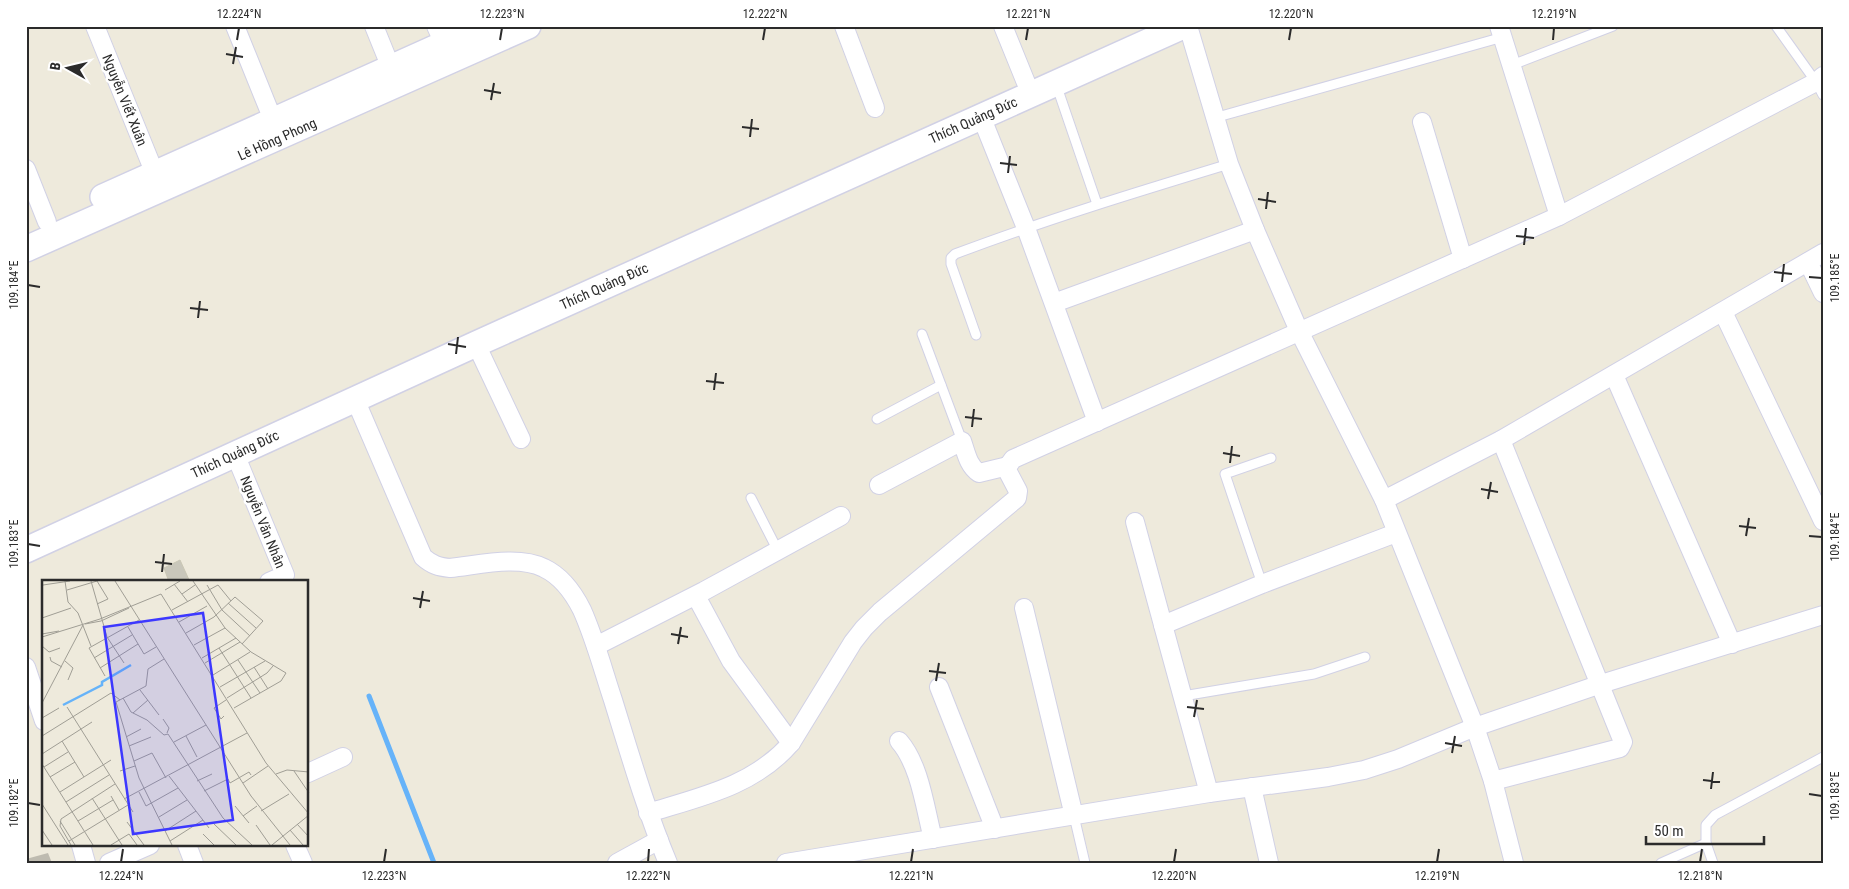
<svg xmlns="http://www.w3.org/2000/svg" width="1849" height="889" font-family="'Roboto Condensed',sans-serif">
<rect width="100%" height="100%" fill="#eeeadc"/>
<path fill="#0003" d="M 48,853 L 52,863 L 26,863 L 26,859 Z"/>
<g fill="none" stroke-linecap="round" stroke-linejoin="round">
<path stroke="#66b3f9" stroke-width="5" d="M 369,696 L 434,863"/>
</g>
<path fill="#c9c7bb" stroke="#cac7b5" d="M 180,560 L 190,582 L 169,582 L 164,568 Z"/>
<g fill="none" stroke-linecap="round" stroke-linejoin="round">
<g stroke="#d1d1e5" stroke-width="11">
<g id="lane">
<path d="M 1776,26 L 1816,82 L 1823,95"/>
<path d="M 1512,65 L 1613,26"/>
<path d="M 1056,84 L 1097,204"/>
<path d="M 1214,118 L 1503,37"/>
<path d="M 922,334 L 962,441"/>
<path d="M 976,335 L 951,264 L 951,258 L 955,254 C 1045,220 1137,192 1229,164"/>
<path d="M 877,419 L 941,385"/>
<path d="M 751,498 L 778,551"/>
<path d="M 1262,584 L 1225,474 L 1271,458"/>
<path d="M 1183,696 L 1314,674 L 1365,657"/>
<path d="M 1074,816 L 1085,863"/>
<path d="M 1706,843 L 1713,863"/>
<path d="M 1661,863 L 1706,843 L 1706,825 L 1715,815 L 1823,757"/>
</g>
</g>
<g stroke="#d1d1e5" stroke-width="20">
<g id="street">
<path d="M 95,26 L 155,174"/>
<path d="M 235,26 L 273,120"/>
<path d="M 374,26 L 391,68"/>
<path d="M 436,26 L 444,44"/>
<path d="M 844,26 L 875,108"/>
<path d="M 1003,26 L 1031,95"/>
<path d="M 1188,26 L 1229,164 L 1255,230 L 1299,331 L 1384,500 L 1475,727 L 1493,781 L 1514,863"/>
<path d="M 1499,26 L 1559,216"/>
<path d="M 981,116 L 1026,228 L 1097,422"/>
<path d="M 1422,122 L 1463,259"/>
<path d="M 26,169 L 47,222"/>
<path d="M 1808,262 L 1823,293"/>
<path d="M 1054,303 L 1255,230"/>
<path d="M 1723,312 L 1823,521"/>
<path d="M 476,344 L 521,439"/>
<path d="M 1614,375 L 1732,644"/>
<path d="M 355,399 L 423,557 C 432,565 439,567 450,568 C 479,565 518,555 544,568 C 561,576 574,594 582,610 C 595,639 603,670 613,700 C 630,755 646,810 668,863"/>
<path d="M 235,454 L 285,575 L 269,582"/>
<path d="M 879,485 L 962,441 C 966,452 968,466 979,473 L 1008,466"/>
<path d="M 1384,500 L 1501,440 L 1823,253"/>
<path d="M 1135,522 L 1163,625"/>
<path d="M 696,596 L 731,661 L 791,743"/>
<path d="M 1024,608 L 1074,816"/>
<path d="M 596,646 L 704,591 L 841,516"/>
<path d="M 26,667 L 44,721"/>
<path d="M 939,687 L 995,829"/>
<path d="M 899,741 C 920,765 925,808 933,839"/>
<path d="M 308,773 L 343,757"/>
<path d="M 1493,781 L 1620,748 L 1623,742 L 1501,440"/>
<path d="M 1252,787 L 1269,863"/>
<path d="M 1209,793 L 1163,625 L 1262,584 L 1396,533"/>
<path d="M 648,813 C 700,797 754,786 791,743 L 853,642 L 864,628 L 880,612 L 1017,498 L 1018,491 L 1007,470 L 1008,466 L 1013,459 L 1559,216 L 1816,82 L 1823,76"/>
<path d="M 81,845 L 86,863"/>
<path d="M 187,845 L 194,863"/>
<path d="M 295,845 L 303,863"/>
<path d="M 109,863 L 150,845"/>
<path d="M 617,863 L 659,840"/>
<path d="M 786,863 L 1209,793 L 1328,777 L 1364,770 L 1398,759 L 1475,727 L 1601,684 L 1823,615"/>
</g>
</g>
<g stroke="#d1d1e5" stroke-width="28">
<g id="secondary">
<path d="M 103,197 L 484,26"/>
<path d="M 26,249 L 528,26"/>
<path d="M 26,550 L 476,344 L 1183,26"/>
</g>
</g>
<use href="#lane" stroke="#fff" stroke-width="9"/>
<use href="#street" stroke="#fff" stroke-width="18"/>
<use href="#secondary" stroke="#fff" stroke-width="25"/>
</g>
<path fill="none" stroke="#2b2b2b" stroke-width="2" d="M 237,40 L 239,28M 500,40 L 502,28M 763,40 L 765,28M 1026,40 L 1028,28M 1289,40 L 1291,28M 1553,40 L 1554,28M 226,54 L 243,57M 233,64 L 236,47M 484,90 L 501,93M 491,100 L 494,83M 742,127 L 759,129M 750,137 L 752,119M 1000,163 L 1017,165M 1008,173 L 1010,156M 1258,199 L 1276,202M 1266,209 L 1268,192M 1516,236 L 1534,238M 1524,245 L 1526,228M 1774,272 L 1792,274M 1809,277 L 1822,278M 1782,282 L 1784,264M 28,285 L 40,287M 190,308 L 208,310M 198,318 L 200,301M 448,344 L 466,347M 456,354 L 458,337M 706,381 L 724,383M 714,390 L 716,373M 965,417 L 982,419M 972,427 L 974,409M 1223,453 L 1240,456M 1230,463 L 1232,446M 1481,489 L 1498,492M 1488,499 L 1491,482M 1739,526 L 1756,528M 1746,536 L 1749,518M 1809,536 L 1822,537M 28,544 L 40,546M 155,562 L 172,564M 162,572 L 164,554M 413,598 L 430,601M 420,608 L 423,591M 671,634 L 688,637M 678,644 L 681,627M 929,671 L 946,673M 936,681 L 939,663M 1187,707 L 1204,709M 1194,717 L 1197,700M 1445,743 L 1462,746M 1452,753 L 1455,736M 1703,780 L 1720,782M 1711,789 L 1713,772M 1809,794 L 1822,796M 28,803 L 40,805M 121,862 L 123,849M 384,862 L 386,849M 648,862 L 649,849M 911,862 L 913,849M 1174,862 L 1176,849M 1437,862 L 1439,849M 1700,862 L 1702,849"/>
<g text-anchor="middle" stroke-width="5" stroke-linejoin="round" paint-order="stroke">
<g font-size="14" fill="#2b2b2b" stroke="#fff">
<text transform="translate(125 100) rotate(68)" y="5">Nguyễn Viết Xuân</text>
<text transform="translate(973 120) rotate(-24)" y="5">Thích Quảng Đức</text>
<text transform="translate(277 139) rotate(-24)" y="5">Lê Hồng Phong</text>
<text transform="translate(604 286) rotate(-24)" y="5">Thích Quảng Đức</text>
<text transform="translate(235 454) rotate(-25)" y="5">Thích Quảng Đức</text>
<text transform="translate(263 522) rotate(68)" y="5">Nguyễn Văn Nhân</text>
</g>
</g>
<g transform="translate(42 580)">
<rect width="266" height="266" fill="#eeeadc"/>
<path fill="none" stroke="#66b3f9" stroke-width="2.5" d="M 21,125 L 60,105 L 60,102 L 89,85"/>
<path fill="none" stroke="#a09e95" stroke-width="1" d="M 23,1 L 26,22 L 36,33 L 49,66M 49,1 L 65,57 L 82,83M 73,1 L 209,216 L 248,265M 151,1 L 183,48 L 209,72 L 244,93 L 239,101 L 192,128M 132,4 L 146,22M 1,5 L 28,1M 165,5 L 180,30 L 208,56M 25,10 L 55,1 L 66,19 L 55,24M 123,10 L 138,1M 119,14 L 224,183 L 267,234M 140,14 L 153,5M 186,23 L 214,48M 130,30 L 176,5 L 189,21M 0,38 L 29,28M 137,42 L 165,26M 43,44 L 59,41 L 87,28M 86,47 L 102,74 L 114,67M 144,53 L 172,37 L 193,17 L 221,41 L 200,64M 0,54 L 17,51M 0,57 L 58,39 L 119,14M 152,65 L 183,48M 0,66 L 7,72 L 18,68M 177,68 L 209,118M 8,77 L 9,81 L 20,87M 52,78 L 90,55M 160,78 L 194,58M 122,79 L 106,89 L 104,106 L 74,122 L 97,198 L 130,265M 196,80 L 218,113M 23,81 L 31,88 L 26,100M 163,83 L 198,62M 212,87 L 226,109M 58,88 L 96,64M 171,95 L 208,72M 63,96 L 47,68 L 97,40M 178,107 L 223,81M 98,110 L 117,135M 81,118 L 89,132 L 105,140 L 122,155 L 126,154 L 181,238 L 210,265M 185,118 L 225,93 L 231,86M 0,123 L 41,45M 25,127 L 91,232M 91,133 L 106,120M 182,136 L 179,139 L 172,128 L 184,120M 0,138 L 17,128M 121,139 L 127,148 L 125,153M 0,156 L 69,113 L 78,120M 144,156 L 155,177M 84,157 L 99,149M 20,161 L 42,197M 132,162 L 164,145M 87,166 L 109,157M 0,174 L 50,142M 92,181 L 110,173 L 124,198M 0,184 L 51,265M 2,187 L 26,172M 78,191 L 93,186M 252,191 L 267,213M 234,194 L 245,190 L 267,192M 127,196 L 167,248M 8,197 L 33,182M 155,201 L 170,194M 201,203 L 226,186M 162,211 L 186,199 L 188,203 L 207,192 L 209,195M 18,212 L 69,180M 97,212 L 104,226 L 136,208M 69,216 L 77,230M 50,218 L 80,265M 82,219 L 205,153M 24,222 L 67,195M 0,224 L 26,265M 193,226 L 207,243M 219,231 L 247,214M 201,236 L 215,226M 117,237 L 145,220M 18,241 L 33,265M 36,241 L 71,220M 85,242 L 102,265M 172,244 L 194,265M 255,244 L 267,257M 214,245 L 228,265M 0,250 L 10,265M 248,250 L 261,265M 123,251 L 154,231M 161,254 L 172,265M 27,261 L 86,225M 128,261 L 161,240M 29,265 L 18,246 L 19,239 L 73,204M 69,265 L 87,254 L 95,265M 230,265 L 267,235"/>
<path fill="#3d38ff" fill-opacity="0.15" stroke="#3d38ff" stroke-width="2.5" d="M 161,33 L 191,240 L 91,254 L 62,47 Z"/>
<rect width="266" height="266" fill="none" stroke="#2b2b2b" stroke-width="2.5"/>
</g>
<rect width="1849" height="889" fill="none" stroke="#ffffff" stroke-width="55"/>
<g transform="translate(68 68) rotate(278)" stroke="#ffffff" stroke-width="4" paint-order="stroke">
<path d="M0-4L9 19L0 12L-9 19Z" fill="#2b2b2b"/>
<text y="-8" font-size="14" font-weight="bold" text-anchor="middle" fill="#2b2b2b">B</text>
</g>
<path d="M1646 836v8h118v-8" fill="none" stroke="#2b2b2b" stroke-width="2.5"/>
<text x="1654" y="836" font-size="15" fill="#2b2b2b" stroke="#ffffff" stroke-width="4" paint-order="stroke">50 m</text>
<rect x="28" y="28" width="1794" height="834" fill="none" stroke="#2b2b2b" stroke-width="2"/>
<g font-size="12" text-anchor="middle" fill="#2b2b2b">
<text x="239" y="18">12.224°N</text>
<text x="502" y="18">12.223°N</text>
<text x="765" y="18">12.222°N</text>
<text x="1028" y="18">12.221°N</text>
<text x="1291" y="18">12.220°N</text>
<text x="1554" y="18">12.219°N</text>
<text transform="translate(1835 278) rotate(-90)" y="4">109.185°E</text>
<text transform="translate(14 285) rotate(-90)" y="4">109.184°E</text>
<text transform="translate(1835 537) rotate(-90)" y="4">109.184°E</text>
<text transform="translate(14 544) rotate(-90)" y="4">109.183°E</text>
<text transform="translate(1835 796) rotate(-90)" y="4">109.183°E</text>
<text transform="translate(14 803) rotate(-90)" y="4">109.182°E</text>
<text x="121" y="880">12.224°N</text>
<text x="384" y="880">12.223°N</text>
<text x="648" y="880">12.222°N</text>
<text x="911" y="880">12.221°N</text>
<text x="1174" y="880">12.220°N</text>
<text x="1437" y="880">12.219°N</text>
<text x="1700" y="880">12.218°N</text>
</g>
</svg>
